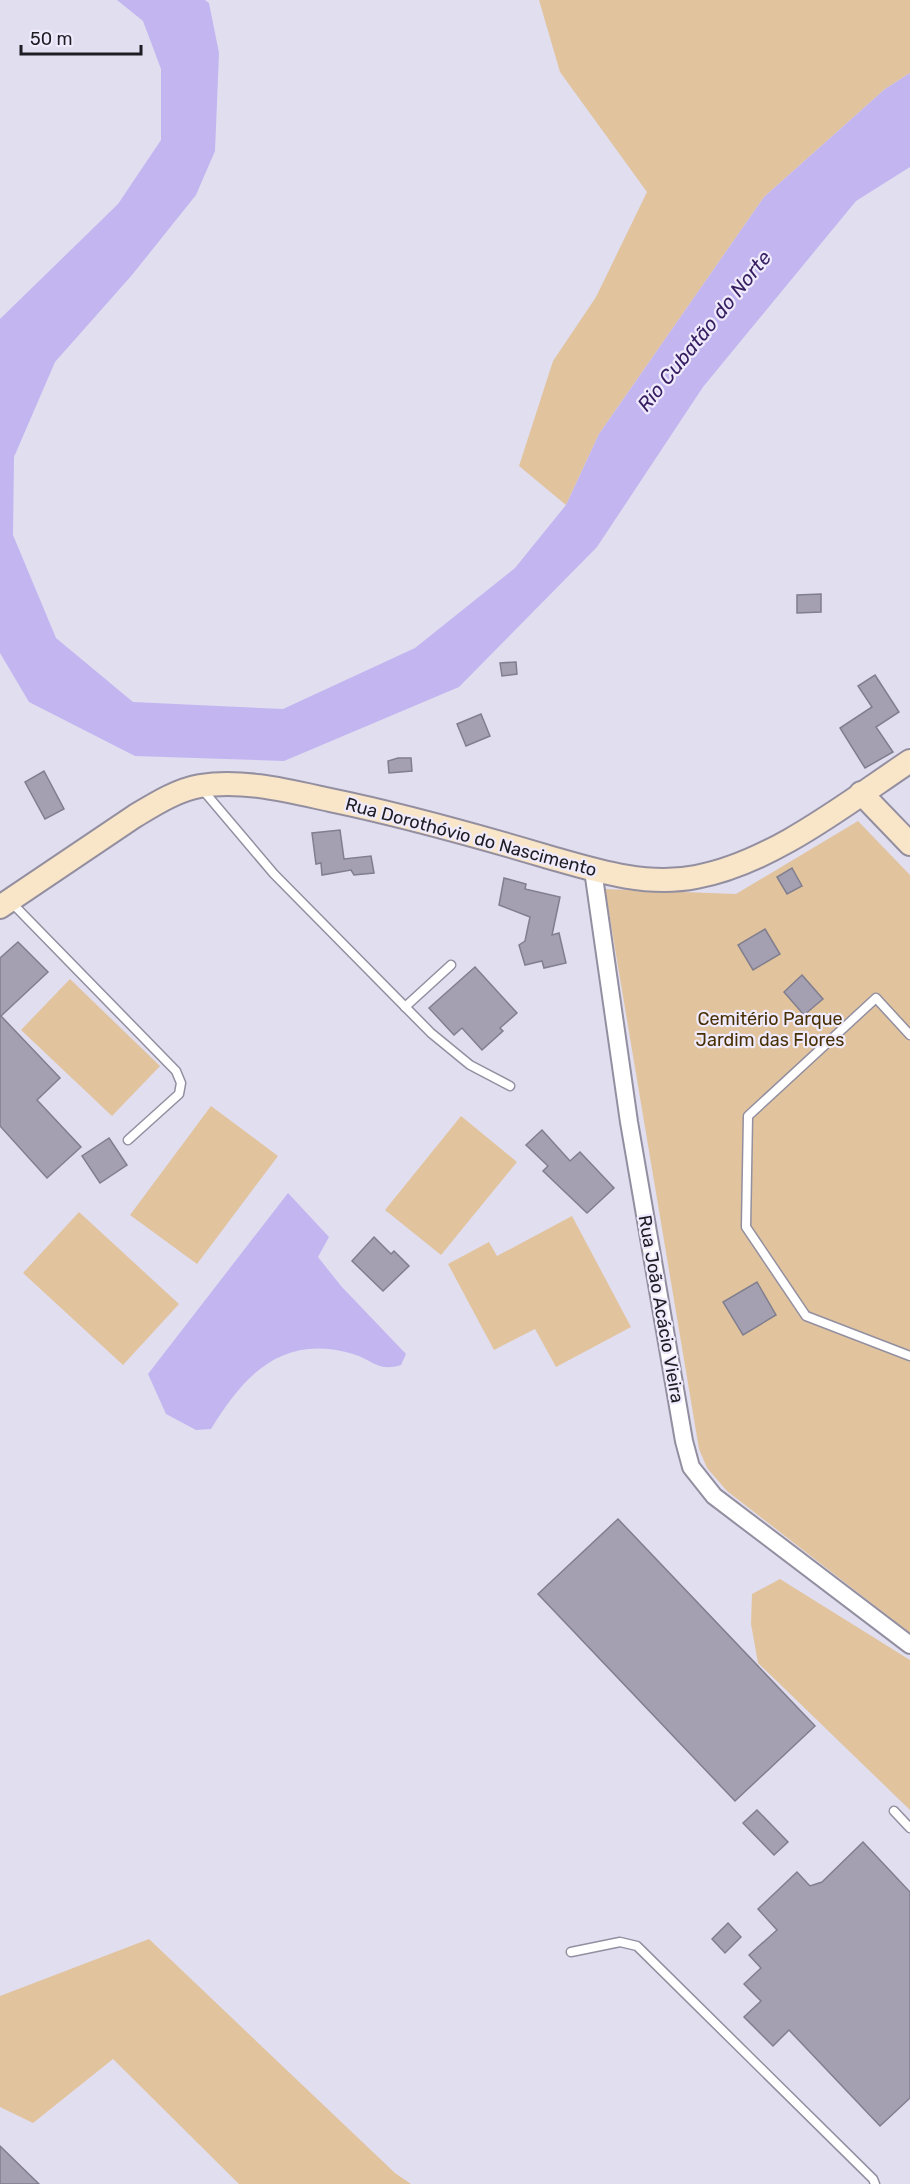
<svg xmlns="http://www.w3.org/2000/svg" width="910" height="2184" font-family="Rubik,sans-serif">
<rect width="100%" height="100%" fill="#e1def0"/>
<g fill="#e1c49e">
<path d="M 539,0 L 910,0 L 910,73 L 885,89 L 764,197 L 599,434 L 566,505 L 519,466 L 553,361 L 596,297 L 647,192 L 560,72 Z"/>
<path d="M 858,821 L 910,875 L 910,1633 L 727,1491 L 707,1468 L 699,1449 L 605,889 L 736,894 Z"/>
<path d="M 70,979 L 160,1066 L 112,1116 L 21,1030 Z"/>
<path d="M 211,1106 L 278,1156 L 197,1264 L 130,1215 Z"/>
<path d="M 461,1116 L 517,1162 L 441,1255 L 385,1210 Z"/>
<path d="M 79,1212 L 179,1304 L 123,1365 L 23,1273 Z"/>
<path d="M 572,1216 L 631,1327 L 556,1367 L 535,1329 L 494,1350 L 448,1264 L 489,1242 L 497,1256 Z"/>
<path d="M 780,1579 L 910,1660 L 910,1810 L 758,1663 L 751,1624 L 752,1594 Z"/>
<path d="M 149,1939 L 395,2173 L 411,2184 L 239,2184 L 113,2059 L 33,2123 L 0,2107 L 0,1996 Z"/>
</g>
<g fill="#c3b6f0">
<path d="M 117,0 L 205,0 L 209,3 L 219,53 L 215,151 L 196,195 L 132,275 L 55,362 L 14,457 L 13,535 L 56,638 L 133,702 L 283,709 L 415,648 L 515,568 L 566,505 L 599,434 L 764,197 L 885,89 L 910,73 L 910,167 L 856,201 L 703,387 L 597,547 L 459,687 L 284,761 L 135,756 L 29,702 L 0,653 L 0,319 L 118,204 L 161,140 L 161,69 L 143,21 Z"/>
<path d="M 288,1193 L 329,1237 L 318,1257 L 341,1286 L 406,1354 L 401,1365 C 379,1372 374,1361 353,1354 C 283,1333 245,1374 211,1429 L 196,1430 L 166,1414 L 148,1374 Z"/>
</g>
<g fill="#a4a0b2" stroke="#817e8e" stroke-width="1.5">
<path d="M 821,594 L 821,612 L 797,613 L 797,595 Z"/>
<path d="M 516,662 L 517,674 L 502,676 L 500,663 Z"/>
<path d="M 875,675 L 899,712 L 876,727 L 893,752 L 865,768 L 840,728 L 872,707 L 858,686 Z"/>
<path d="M 481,714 L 490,736 L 466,746 L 457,724 Z"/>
<path d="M 398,758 L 411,758 L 412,771 L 389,773 L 388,761 Z"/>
<path d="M 44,771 L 64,809 L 45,819 L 25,782 Z"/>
<path d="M 340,830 L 344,859 L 371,856 L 374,873 L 354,875 L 351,870 L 322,875 L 321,863 L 316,864 L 312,833 Z"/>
<path d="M 792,868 L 802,886 L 787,894 L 777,877 Z"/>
<path d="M 504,878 L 526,884 L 525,889 L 560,897 L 552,935 L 559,933 L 566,963 L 544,968 L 542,961 L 525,965 L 519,945 L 525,941 L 530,917 L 499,905 Z"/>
<path d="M 765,929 L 780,954 L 753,970 L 738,945 Z"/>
<path d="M 18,942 L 48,972 L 1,1016 L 60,1078 L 37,1100 L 81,1147 L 47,1178 L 0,1126 L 0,958 Z"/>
<path d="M 475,967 L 517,1013 L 500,1028 L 503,1031 L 482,1050 L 462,1028 L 454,1035 L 429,1008 Z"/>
<path d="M 802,975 L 823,999 L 804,1015 L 784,992 Z"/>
<path d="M 542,1130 L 570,1161 L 580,1152 L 614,1188 L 587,1213 L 543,1171 L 548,1166 L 526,1145 Z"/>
<path d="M 109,1138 L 127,1165 L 100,1183 L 82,1156 Z"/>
<path d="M 374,1237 L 391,1254 L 394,1251 L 409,1266 L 383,1291 L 352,1261 Z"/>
<path d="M 757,1282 L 776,1315 L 743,1335 L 723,1302 Z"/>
<path d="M 618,1519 L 815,1726 L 735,1801 L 538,1594 Z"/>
<path d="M 757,1810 L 788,1842 L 774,1855 L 743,1823 Z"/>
<path d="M 863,1842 L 910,1892 L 910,2098 L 880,2126 L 789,2030 L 773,2046 L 744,2017 L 761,2001 L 744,1984 L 761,1968 L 749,1955 L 777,1930 L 758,1909 L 797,1872 L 810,1886 L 822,1882 Z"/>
<path d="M 728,1923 L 741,1937 L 725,1953 L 712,1939 Z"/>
<path d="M 0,2146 L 39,2184 L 0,2184 Z"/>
</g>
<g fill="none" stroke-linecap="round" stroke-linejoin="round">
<g stroke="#938fa0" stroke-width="11">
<g id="lane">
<path d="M 202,789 L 274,874 L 431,1033 L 470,1065 L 510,1086"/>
<path d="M 10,901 L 176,1071 L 181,1083 L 179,1094 L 128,1140"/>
<path d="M 405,1007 L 451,965"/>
<path d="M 910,1035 L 876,998 L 748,1116 L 746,1227 L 806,1316 L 910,1356"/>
<path d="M 894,1811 L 910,1828"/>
<path d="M 571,1952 L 620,1942 L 637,1946 L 873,2179 L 875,2184"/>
</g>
</g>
<g stroke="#938fa0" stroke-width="20">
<path id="street" d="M 593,870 L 629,1122 L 684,1441 L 691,1467 L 714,1496 L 910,1645"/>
</g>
<g stroke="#938fa0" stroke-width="26">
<g id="secondary">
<path d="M 861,793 L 910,844"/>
<path d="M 0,907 L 135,816 C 155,804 177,790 200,786 C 243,779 289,791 330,800 C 403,815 474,835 545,856 C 594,870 645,887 696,877 C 772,863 847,803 910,761"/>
</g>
</g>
<use href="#lane" stroke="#fff" stroke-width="8"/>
<use href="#street" stroke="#fff" stroke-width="16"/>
<use href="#secondary" stroke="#f9e6c8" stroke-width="22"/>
</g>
<g text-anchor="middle" stroke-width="4.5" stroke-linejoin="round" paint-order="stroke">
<g font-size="18" fill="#1e1d23" stroke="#efebfd">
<text transform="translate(471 837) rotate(15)" y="6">Rua Dorothóvio do Nascimento</text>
<text transform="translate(661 1309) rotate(80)" y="6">Rua João Acácio Vieira</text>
</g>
<g font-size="18" fill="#493004" stroke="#efebfd">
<text x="770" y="1025">Cemitério Parque<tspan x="770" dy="21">Jardim das Flores</tspan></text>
</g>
<g font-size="20" font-style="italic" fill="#361e61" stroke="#efebfd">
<text transform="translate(704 331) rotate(-51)" y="7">Rio Cubatão do Norte</text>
</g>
</g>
<path d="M21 45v9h120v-9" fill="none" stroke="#1e1d23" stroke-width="3"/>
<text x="30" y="45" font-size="18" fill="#1e1d23" stroke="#efebfd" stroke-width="4.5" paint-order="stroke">50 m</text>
</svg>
